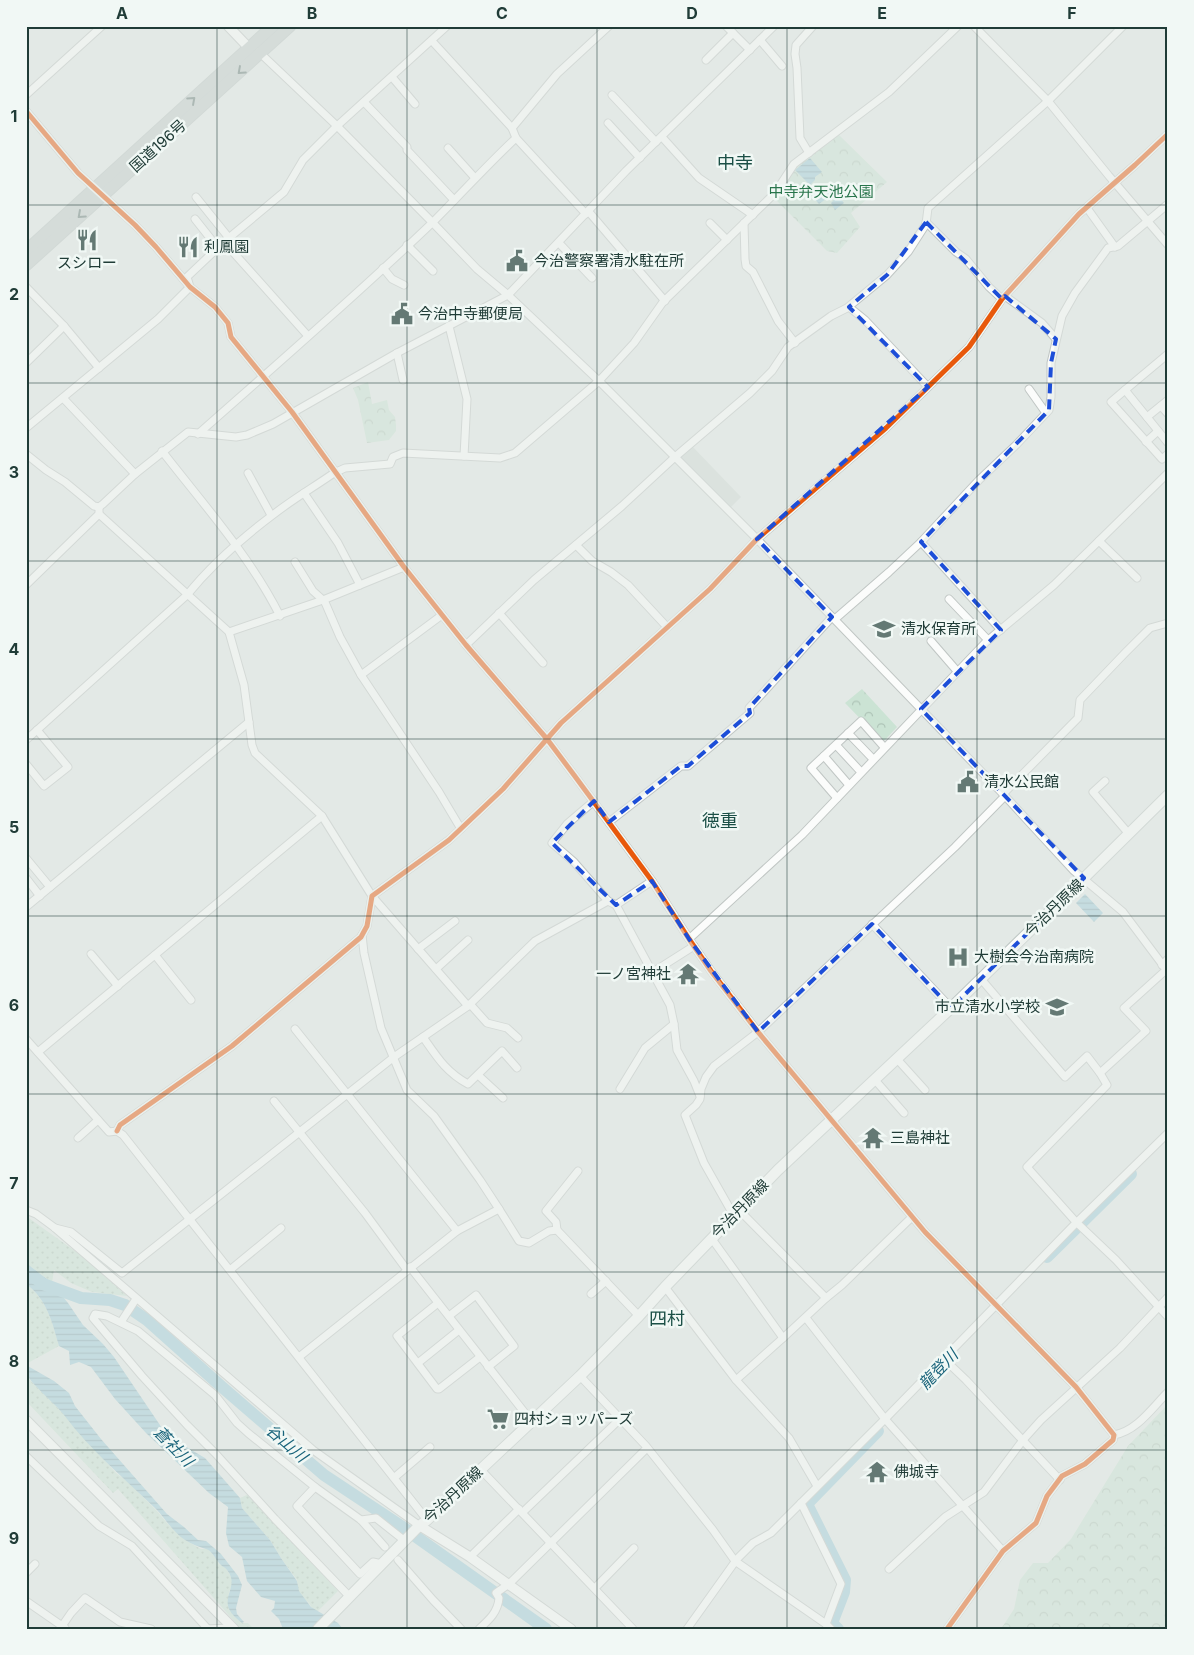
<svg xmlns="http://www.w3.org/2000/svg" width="1194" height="1655" font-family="Inter,'Noto Sans JP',sans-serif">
<defs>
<pattern id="grass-dots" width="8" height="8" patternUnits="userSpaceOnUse" patternTransform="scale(1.25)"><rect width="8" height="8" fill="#cbe3d4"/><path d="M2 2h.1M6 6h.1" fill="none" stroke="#aec4b7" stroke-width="1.8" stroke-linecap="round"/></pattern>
<pattern id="forest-crowns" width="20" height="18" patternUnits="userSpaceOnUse" patternTransform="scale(1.25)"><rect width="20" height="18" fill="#cbe3d4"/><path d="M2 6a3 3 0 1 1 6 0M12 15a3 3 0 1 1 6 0" fill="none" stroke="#aec4b7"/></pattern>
<pattern id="water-rules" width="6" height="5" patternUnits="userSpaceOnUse" patternTransform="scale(1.25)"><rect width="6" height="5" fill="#a1cdd9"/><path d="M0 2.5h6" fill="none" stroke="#83a8b1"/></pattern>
</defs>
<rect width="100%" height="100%" fill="#e3e9e6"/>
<path fill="#d0dad6" d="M 691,445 L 741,497 L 730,508 L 679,457 Z"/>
<g fill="url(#grass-dots)">
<path d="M 26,1216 L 82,1256 L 127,1296 L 92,1292 L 71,1283 L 54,1270 L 52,1283 L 26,1263 Z"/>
<path d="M 26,1284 C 47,1299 52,1322 59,1346 L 26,1364 Z"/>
<path d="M 26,1373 L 30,1380 L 62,1412 L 116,1473 L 127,1481 L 157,1511 L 167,1523 L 185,1540 L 201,1549 L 208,1549 L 216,1558 L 219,1564 L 226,1568 L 232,1579 L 232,1585 L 229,1592 L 228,1599 L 242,1623 L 248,1623 L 253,1628 L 259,1629 L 241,1629 L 118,1489 L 113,1493 L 26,1401 Z"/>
<path d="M 249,1494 L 338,1591 L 318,1611 L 314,1611 L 308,1602 L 299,1596 L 297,1580 L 281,1558 L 270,1540 L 242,1508 L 240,1498 Z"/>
</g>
<g fill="url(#forest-crowns)">
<path d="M 838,134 L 887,182 L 851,213 L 860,227 L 837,253 L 827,251 L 773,197 L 795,165 Z"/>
<path d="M 368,382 L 372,404 L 387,400 L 389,410 L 395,417 L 396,425 L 396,431 L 389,440 L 367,443 L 358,400 L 353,388 Z"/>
<path d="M 862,689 L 897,727 L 885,740 L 881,740 L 845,703 Z"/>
<path d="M 1168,1404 L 1168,1629 L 1001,1629 L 1014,1609 L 1020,1580 L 1033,1563 L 1048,1563 L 1071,1539 L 1128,1446 Z"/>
</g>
<g fill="url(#water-rules)">
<path d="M 810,158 L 822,172 L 815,177 L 815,180 L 810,185 L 795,170 Z"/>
<path d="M 815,183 L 818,186 L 814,189 L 816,193 L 821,191 L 820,188 L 822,187 L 825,189 L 828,186 L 834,194 L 836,193 L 844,203 L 835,210 L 831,203 L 834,200 L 830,196 L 819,204 L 810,194 Z"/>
<path d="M 1085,894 L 1103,913 L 1094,922 L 1076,903 Z"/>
<path d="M 26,1263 L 52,1283 L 68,1303 L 83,1325 L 103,1344 L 114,1357 L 164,1431 L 178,1442 L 205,1458 L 240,1498 L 242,1508 L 270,1540 L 281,1558 L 297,1581 L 299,1591 L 311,1607 L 338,1623 L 343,1629 L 283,1629 L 279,1619 L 271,1611 L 274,1608 L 275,1601 L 261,1597 L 247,1581 L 242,1557 L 229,1546 L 226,1533 L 228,1507 L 209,1493 L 146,1433 L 115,1399 L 91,1367 L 79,1362 L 70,1365 L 69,1351 L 59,1346 C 52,1322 47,1299 26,1284 Z"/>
<path d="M 26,1365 L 54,1381 L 69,1393 L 75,1406 L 101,1439 L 167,1514 L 184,1527 L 198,1540 L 206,1541 L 221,1554 L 238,1576 L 242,1585 L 236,1608 L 237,1614 L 244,1622 L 242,1623 C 237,1619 232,1615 229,1609 C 223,1594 239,1585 227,1570 C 224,1566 224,1568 221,1565 C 216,1561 213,1551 206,1549 C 199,1547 191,1544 185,1540 C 174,1533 166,1520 157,1510 C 125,1479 91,1451 64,1415 C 56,1404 28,1382 26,1372 C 26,1370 26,1367 26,1365 Z"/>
</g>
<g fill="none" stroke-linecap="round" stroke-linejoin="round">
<g stroke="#a1cdd9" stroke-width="12">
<path d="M 1047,1257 L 1131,1174"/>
<path d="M 26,1271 L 43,1284 L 81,1298 L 110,1300 L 125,1305 L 147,1320 L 222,1387 L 324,1475 L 401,1526 L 546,1629"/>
<path d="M 838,1629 L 832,1623 L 844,1592 L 845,1580 L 807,1504 L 878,1431"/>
</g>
<g stroke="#c0c6c4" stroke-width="9">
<g id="minor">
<path d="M 726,26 L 750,50"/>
<path d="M 974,26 L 1048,101 L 1109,176 L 1168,245"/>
<path d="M 760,40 L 782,66"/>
<path d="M 432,41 L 512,128 L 516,138 L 586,214"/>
<path d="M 259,52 L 337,126 L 432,222 L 477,269 L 508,295 L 599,381 L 757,539 L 1005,796 L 1073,870 L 1123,912 L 1168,972"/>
<path d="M 706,60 L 733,33"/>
<path d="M 392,77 L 415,104"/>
<path d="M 26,95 L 102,26"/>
<path d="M 612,95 L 656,142"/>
<path d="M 364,102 L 407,147 L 407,150 L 454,200"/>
<path d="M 26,111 L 78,173 L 135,225 L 156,247 L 190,287 L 215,307 L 228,323 L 231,337 L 292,412 L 404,567 L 466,645 L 547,739 L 574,775 L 652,881 L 689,939 L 711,971 L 758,1032 L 925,1232 L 1076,1387 L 1114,1435 L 1113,1440 L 1085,1464 L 1062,1476 L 1047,1496 L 1036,1523 L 1003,1551 L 947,1629"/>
<path d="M 608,123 L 640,158"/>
<path d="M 512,128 L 557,74 L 609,26"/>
<path d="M 662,137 L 699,178 L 753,215"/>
<path d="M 448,148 L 475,178"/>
<path d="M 809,153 L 800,138 L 797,68 L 795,54 L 796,45 L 813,26"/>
<path d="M 196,197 L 229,238"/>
<path d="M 1087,208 L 1115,247"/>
<path d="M 589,212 L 665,301"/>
<path d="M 195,219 L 218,248"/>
<path d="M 926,222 L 956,252 L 966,259 L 989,287 L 1002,299"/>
<path d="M 710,223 L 727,240"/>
<path d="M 744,223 L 745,259 L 746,266 L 753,272 L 778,321 L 795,343"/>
<path d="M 224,242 L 308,336"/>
<path d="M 559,243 L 592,278"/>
<path d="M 407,245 L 433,271"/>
<path d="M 383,268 L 392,279 L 404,285"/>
<path d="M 26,287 L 64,326 L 99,368"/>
<path d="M 1005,296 L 1042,323 L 1056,339"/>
<path d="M 849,307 L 865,320 L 928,387"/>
<path d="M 449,326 L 467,399 L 464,456"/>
<path d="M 397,353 L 403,380"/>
<path d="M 1168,354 L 1125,390 L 1168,443"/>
<path d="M 26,363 L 64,326"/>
<path d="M 1029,389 L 1046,413"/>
<path d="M 1125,390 L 1111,402 L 1162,459 L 1168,454"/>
<path d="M 63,398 L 135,474"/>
<path d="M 1161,406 L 1168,414"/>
<path d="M 1147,417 L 1168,400"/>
<path d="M 26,428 L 158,319 L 190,287 L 187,277 L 224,242 L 284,192 L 303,160 L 337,126 L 447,26"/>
<path d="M 198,434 C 277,364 357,295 433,222 C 461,194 487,165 516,138"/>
<path d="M 1146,442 L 1158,431"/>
<path d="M 162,451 C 203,504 250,556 280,616"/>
<path d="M 26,454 L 46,470 L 65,482 L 94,506 L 99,507"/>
<path d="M 248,473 L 271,515"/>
<path d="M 304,493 L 338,543 L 360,585"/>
<path d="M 99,507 L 103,504 L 135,474 L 188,432 L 236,437 L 247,435 L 273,424 L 397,353 L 508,295 L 626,171 L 774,26"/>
<path d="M 99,514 L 229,632 L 244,685 L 252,745 L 255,753 L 322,816 L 372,896 L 468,1006"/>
<path d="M 1099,541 L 1137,578"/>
<path d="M 921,542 L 1001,630"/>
<path d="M 576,545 L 592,561 L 611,572 L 628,585 L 667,627"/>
<path d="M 295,562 L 313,591 L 323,600"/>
<path d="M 26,585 L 99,514 L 99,509"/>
<path d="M 949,599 L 988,640"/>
<path d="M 324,600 L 340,637 L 361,675 L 439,792 L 461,829"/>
<path d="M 499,613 L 543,663"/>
<path d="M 835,619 L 889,572 L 921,542 L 979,480 L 1016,445 L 1049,410 L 1051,397 L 1051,363 L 1062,316 L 1075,293 L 1108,248 L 1118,246 L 1168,204"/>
<path d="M 229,632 L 323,600 L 404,567"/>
<path d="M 931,641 L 957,671"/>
<path d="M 466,645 L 534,580 L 622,506 L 675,457 L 750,393 L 772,371 L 788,347 L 831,316 L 847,308 L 887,275 L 908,252 L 926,224 L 928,208 L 1048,101 L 1123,26"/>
<path d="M 361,675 L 442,615"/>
<path d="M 848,733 L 873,759"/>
<path d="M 26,740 L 187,595 C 212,564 242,538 274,514 C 293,499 314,487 334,473 L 345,468 L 390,464 L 393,457 L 403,453 L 500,458 L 515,453 L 599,381 L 634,343 L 663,302 L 775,193 L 794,164 L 889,92 L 958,26"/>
<path d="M 836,745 L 861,772"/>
<path d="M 824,756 L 849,785"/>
<path d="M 26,764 L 44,786 L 68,767 L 37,730"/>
<path d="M 1105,781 L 1093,792 L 1129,834"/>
<path d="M 1003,794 L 1078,718 L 1080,700 L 1125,653 L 1150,628 L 1168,623"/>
<path d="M 837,798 L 811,768 L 861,721 L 884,747"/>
<path d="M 594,801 L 567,824 L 552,843 L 574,862 L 608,901"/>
<path d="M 609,822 L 681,766 L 688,766 L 750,713 L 749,708 L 832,617"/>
<path d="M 26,858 L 50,887"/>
<path d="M 26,878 L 40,896"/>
<path d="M 616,905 L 670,1005 L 674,1024 L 645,1048 L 620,1089"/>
<path d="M 26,907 L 249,722"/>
<path d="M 872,924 L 951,1008"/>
<path d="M 362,935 L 364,953 L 381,1028 L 407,1090 L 434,1116 L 480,1180 L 499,1209"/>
<path d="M 689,939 L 802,835 L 986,642 L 1054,585 L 1168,473"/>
<path d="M 418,949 L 455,921"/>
<path d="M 91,954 L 118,986"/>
<path d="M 155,955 L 191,1000"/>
<path d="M 1162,965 L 1168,959"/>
<path d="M 436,969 L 468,940"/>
<path d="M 653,972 L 694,946"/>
<path d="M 981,979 L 1065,1077 L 1087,1056 L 1100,1073 L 1107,1085 L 1027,1167 L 1076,1222 L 1116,1260 L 1168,1317"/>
<path d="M 470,1004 L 487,1023 L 507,1028 L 518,1038"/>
<path d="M 674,1024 L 677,1050 L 694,1081 L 700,1096"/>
<path d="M 295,1029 L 457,1231"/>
<path d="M 423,1037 C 437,1057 446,1072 468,1084 L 502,1051 L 517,1068"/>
<path d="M 26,1039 L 109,1132 L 117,1131 L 123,1135 L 427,1520"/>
<path d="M 38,1052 L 322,816"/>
<path d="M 897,1059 L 925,1090"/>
<path d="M 1100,1073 L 1146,1031 L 1124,1008 L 1166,970"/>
<path d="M 478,1075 L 503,1098"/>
<path d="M 875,1080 L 904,1113"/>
<path d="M 274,1101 L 365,1213 L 407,1270"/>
<path d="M 117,1131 L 120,1125 L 232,1046 L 361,937 L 367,926 L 372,896 L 449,840 L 503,789 L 561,723 L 710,589 L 757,539 L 886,428 L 969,347 L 1002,299 L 1079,214 L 1135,165 L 1168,134"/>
<path d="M 78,1138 L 98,1120"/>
<path d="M 26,1210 L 36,1214 L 55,1228 L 313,1450 L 420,1526"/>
<path d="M 734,1216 L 704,1163 L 685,1115 L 696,1105 L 700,1099 L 701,1089 L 706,1077 L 714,1066 L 758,1032 L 955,847 L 1005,796"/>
<path d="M 55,1228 L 71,1232 L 122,1273 L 394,1057 L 468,1006 L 535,941 L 608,901 L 616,905 L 652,881"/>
<path d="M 557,1230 L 556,1222 L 546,1211 L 578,1171"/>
<path d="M 712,1239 L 783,1338 L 826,1298 L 739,1210"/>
<path d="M 410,1267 L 532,1422"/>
<path d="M 230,1270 L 281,1228"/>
<path d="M 665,1287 L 736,1380 L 789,1438 L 817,1486"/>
<path d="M 591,1294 L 606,1281"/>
<path d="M 826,1298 L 842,1285 L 912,1217"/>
<path d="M 438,1303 L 397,1336 L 437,1389 L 439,1389 L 480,1357"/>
<path d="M 449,1316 L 476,1295 L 514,1346 L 488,1367"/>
<path d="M 806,1318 L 885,1419 L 1003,1551"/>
<path d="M 121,1322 L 136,1299"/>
<path d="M 299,1357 L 457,1231 L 499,1209 L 519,1241 L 529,1243 L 549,1231 L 557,1230 L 639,1316"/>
<path d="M 944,1359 L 966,1380 L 1060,1480"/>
<path d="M 418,1363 L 459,1330"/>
<path d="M 580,1376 L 646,1446 L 713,1530 L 735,1561 L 826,1624"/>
<path d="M 736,1380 L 783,1338"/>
<path d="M 1114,1435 C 1137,1431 1152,1408 1168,1392"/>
<path d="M 26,1456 L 99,1526 L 132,1546 L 207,1628"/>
<path d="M 481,1470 L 633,1629"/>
<path d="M 395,1477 L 430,1447"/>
<path d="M 315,1487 L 248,1433 L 237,1423 L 215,1395 L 138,1331 L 107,1316 L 95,1314 L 93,1318 L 142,1376 L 187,1425 L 215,1453 L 275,1519 L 350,1597"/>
<path d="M 801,1503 L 841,1584 L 826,1624 L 831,1629"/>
<path d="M 523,1512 L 620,1419"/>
<path d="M 361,1520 L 376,1518 L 405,1541"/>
<path d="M 470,1557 L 519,1509"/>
<path d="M 398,1560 L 433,1600 L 461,1629"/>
<path d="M 382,1564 L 373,1562 L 360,1574 L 297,1506 L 315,1487 L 361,1520 L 385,1547"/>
<path d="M 889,1569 L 945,1517 L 984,1492 L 1023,1440 L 1041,1420 L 1120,1348 L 1168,1297"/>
<path d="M 26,1573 L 35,1564"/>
<path d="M 595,1588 L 634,1548"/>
<path d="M 26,1601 L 65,1628"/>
<path d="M 62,1626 L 71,1613 L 85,1598 L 120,1622 L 151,1629"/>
<path d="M 205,1629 L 232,1628"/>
<path d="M 479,1629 C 489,1620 498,1612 499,1598 L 496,1593 L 509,1584 L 647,1448"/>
<path d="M 687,1629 L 737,1559 L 753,1543 L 771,1533 L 885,1419 L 1075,1224 L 1168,1133"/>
</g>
</g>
<g stroke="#c0c6c4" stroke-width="11">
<g id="tertiary">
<path d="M 228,26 L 249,48"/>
<path d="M 26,1420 L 234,1629"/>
<path d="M 420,1526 L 470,1557 L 571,1629"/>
</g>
</g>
<g stroke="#bec7c4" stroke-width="12">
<path id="secondary" d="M 318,1629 L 417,1528 L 427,1520 L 580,1376 L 639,1316 L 665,1287 L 778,1170 L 951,1008 L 1084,878 L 1168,795"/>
</g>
<g stroke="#bbc5c3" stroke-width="13">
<g id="trunk">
<path d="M 26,251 L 273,26"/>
<path d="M 26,265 L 290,26"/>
</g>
</g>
<use href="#minor" stroke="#fbfcfb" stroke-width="7"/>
<use href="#tertiary" stroke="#fbfcfb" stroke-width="9"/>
<use href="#secondary" stroke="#fbfcfb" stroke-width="10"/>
<use href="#trunk" stroke="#c3ccca" stroke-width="11"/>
<g stroke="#f1f8f5" stroke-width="8">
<g id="cycleway">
<path d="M 26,111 L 78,173 L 135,225 L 156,247 L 190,287 L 215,307 L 228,323 L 231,337 L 292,412 L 404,567 L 466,645 L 547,739 L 574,775 L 652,881 L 689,939 L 711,971 L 758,1032 L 925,1232 L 1076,1387 L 1114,1435 L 1113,1440 L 1085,1464 L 1062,1476 L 1047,1496 L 1036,1523 L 1003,1551 L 947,1629"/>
<path d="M 117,1131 L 120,1125 L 232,1046 L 361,937 L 367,926 L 372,896 L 449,840 L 503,789 L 561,723 L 710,589 L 757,539 L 886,428 L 969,347 L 1002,299 L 1079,214 L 1135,165 L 1168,134"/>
</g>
</g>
<use href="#cycleway" stroke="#e8590c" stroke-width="5"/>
</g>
<defs><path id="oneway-chevron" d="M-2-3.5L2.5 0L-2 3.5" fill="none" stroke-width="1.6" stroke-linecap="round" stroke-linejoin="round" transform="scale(1.25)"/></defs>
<g stroke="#697d79">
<use href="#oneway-chevron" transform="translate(241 71) rotate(138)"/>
<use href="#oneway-chevron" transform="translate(192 100) rotate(-42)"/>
<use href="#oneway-chevron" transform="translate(81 215) rotate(138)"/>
</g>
<path d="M0 0H1194V1655H0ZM 926,222 L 1002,299 L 1005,296 L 1056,339 L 1051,363 L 1049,410 L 921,542 L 1001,630 L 921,709 L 1084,878 L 951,1008 L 872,924 L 758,1032 L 689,939 L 652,881 L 616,905 L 552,843 L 594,801 L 609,822 L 681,766 L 688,766 L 750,713 L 749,708 L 832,617 L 757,539 L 928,387 L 849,307 L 887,275 Z" fill="#e3e9e6" fill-opacity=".55" fill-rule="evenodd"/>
<path fill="none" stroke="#1d4ed8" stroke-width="4" stroke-dasharray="10 6" stroke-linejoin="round" d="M 926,222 L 1002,299 L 1005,296 L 1056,339 L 1051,363 L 1049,410 L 921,542 L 1001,630 L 921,709 L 1084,878 L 951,1008 L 872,924 L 758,1032 L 689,939 L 652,881 L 616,905 L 552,843 L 594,801 L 609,822 L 681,766 L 688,766 L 750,713 L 749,708 L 832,617 L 757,539 L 928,387 L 849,307 L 887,275 Z"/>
<path fill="none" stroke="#203c37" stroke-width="1" stroke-opacity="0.55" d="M 217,26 L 217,1629M 407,26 L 407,1629M 597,26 L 597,1629M 787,26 L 787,1629M 977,26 L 977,1629M 26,205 L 1168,205M 26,383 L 1168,383M 26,561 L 1168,561M 26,739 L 1168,739M 26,916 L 1168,916M 26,1094 L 1168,1094M 26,1272 L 1168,1272M 26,1450 L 1168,1450"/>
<defs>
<g id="restaurant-bare" transform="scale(1.725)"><path d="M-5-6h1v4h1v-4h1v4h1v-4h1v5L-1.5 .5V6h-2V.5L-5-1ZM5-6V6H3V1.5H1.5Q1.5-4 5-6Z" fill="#647974" stroke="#f1f8f5" stroke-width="2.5" paint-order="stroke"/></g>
<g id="civic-bare" transform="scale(1.725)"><path d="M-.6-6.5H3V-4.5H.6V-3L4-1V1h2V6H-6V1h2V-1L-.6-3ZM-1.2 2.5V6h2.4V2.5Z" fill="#647974" stroke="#f1f8f5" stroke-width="2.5" paint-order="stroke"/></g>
<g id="school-bare" transform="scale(1.725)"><path d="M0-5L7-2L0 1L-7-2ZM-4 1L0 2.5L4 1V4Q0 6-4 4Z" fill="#647974" stroke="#f1f8f5" stroke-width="2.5" paint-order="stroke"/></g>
<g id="hospital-bare" transform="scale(1.725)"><path d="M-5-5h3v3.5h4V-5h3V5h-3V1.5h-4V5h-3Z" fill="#647974" stroke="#f1f8f5" stroke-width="2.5" paint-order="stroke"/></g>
<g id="temple-bare" transform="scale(1.725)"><path d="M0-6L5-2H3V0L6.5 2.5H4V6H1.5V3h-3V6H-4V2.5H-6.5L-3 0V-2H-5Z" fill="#647974" stroke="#f1f8f5" stroke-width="2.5" paint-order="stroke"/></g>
<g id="supermarket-bare" transform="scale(1.725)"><path d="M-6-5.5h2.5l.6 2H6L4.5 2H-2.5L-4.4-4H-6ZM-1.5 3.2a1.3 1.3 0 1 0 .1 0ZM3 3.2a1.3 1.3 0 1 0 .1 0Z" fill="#647974" stroke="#f1f8f5" stroke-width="2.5" paint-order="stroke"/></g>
</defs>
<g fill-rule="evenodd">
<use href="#restaurant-bare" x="87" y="240"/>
<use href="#restaurant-bare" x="188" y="247"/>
<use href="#civic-bare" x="517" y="261"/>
<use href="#civic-bare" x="402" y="314"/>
<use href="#school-bare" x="884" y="629"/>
<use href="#civic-bare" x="968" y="782"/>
<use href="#hospital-bare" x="958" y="957"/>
<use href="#temple-bare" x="688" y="974"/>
<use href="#school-bare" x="1057" y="1007"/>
<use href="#temple-bare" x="873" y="1138"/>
<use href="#supermarket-bare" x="498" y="1419"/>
<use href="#temple-bare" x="877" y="1472"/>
</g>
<g text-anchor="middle" stroke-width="5" stroke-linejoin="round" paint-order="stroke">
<g font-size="15" fill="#203c37" stroke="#f1f8f5">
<text transform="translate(158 146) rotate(-42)" y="5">国道196号</text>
<text transform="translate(1054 908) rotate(-44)" y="5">今治丹原線</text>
<text transform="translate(740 1209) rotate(-46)" y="5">今治丹原線</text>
<text transform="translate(453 1495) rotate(-43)" y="5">今治丹原線</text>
</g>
<g font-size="15" fill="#29754c" stroke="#f1f8f5">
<text x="821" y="197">中寺弁天池公園</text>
</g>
<g font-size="15" fill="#203c37" stroke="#f1f8f5" text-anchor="start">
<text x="204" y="252">利鳳園</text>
<text x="534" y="266">今治警察署清水駐在所</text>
<text x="87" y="268" text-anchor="middle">スシロー</text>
<text x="418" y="319">今治中寺郵便局</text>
<text x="901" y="634">清水保育所</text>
<text x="984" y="787">清水公民館</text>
<text x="974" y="962">大樹会今治南病院</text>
<text x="671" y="979" text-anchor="end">一ノ宮神社</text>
<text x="1040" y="1012" text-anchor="end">市立清水小学校</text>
<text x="890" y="1143">三島神社</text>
<text x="514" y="1424">四村ショッパーズ</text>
<text x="894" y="1477">佛城寺</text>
</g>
<g font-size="16" font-style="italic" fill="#18637a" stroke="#f1f8f5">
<text transform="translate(938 1369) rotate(-46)" y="6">龍登川</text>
<text transform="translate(287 1443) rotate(41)" y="6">谷山川</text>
<text transform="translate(174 1446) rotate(46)" y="6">蒼社川</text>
</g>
<g font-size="18" fill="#1b4f46" stroke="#f1f8f5">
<text x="735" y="169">中寺</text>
<text x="720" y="827">徳重</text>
<text x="667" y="1325">四村</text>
</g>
</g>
<rect width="1194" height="1655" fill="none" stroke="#f1f8f5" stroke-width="55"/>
<rect x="28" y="28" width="1138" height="1600" fill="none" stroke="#203c37" stroke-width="2"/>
<g font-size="16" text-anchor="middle" font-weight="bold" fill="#203c37">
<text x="122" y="19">A</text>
<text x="312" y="19">B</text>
<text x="502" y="19">C</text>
<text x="692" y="19">D</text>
<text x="882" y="19">E</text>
<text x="1072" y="19">F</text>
<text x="14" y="122">1</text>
<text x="14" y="300">2</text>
<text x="14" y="478">3</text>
<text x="14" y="655">4</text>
<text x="14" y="833">5</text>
<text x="14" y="1011">6</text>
<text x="14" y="1189">7</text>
<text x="14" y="1367">8</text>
<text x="14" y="1544">9</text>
</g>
</svg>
